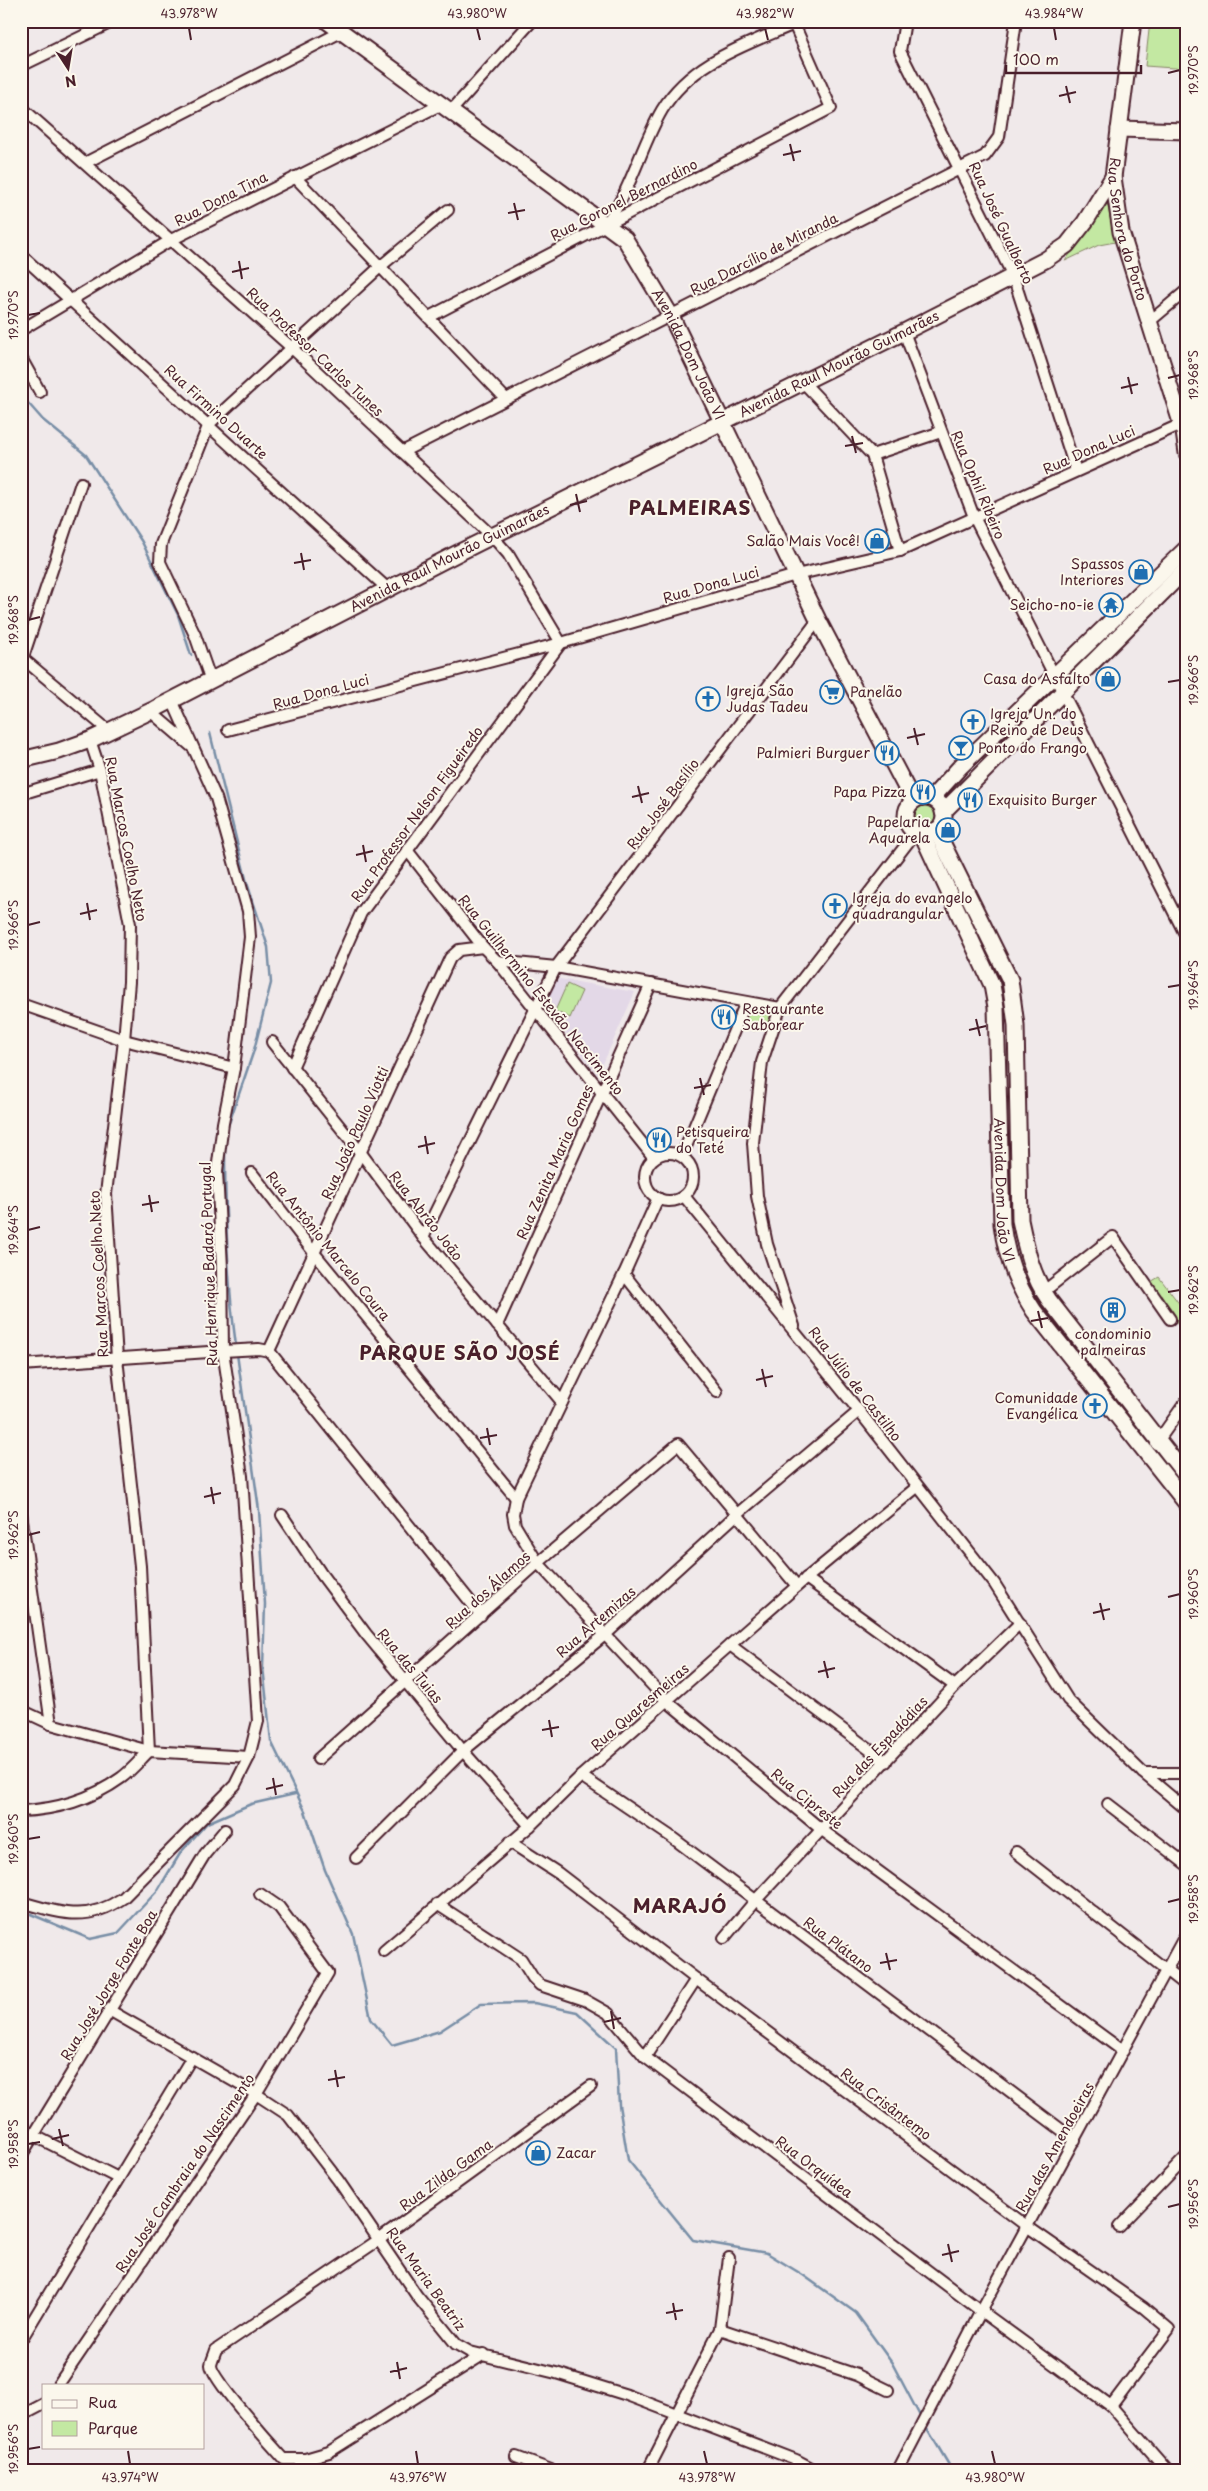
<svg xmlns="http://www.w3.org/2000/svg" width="1208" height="2491" font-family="'Playpen Sans',sans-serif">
<rect width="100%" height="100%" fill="#f0e9ea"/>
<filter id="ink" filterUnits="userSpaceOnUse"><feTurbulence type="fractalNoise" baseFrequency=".02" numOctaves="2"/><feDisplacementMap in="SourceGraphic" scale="10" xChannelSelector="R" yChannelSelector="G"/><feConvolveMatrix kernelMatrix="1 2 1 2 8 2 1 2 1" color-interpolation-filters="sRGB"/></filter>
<g filter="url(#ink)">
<path fill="#e3d8e7" d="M 560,979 L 635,992 L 598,1075 L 546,1007 L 545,1003 L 555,981 Z"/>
<g fill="#c3e8a2" stroke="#868466">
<path d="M 1150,21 L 1187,21 L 1187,69 L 1145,66 Z"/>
<path d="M 1107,202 L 1115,242 L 1099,245 L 1065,261 Z"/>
<circle cx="925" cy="815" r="16"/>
<path d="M 567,984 L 582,991 L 570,1018 L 555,1011 Z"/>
<path d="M 752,1006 L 769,1010 L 771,1014 L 767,1026 L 754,1031 L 750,1029 L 746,1020 L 748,1008 Z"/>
<path d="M 1159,1277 L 1187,1314 L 1187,1317 L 1178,1324 L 1149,1283 Z"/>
</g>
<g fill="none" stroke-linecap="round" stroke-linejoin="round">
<g stroke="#788ea6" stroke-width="2.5">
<path d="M 21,395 L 43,420 L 86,455 L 142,542 L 178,615 L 191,655"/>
<path d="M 210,733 L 247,883 L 268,947 L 271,983 L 254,1050 L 226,1132"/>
<path d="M 225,1145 C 225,1212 227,1279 236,1346"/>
<path d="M 237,1354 L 259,1510 L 265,1604 L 263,1667 L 271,1741 L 305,1811 L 325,1870 L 353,1934 L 371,2019 L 392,2045 L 440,2031 L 481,2004 L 534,2003 L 577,2012 L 616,2048 L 619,2105 L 628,2160 L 693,2240 L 767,2253 L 803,2275 L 856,2313 L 892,2363 L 921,2418"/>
<path d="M 21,1910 L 90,1939 L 118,1933 L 158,1890 L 181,1852 L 207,1823 L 251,1804 L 295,1794"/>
<path d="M 925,2425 L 952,2470"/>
</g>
<g stroke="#4a1f2b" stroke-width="14">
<g id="street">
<path d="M 905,21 L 900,51 L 1013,276 L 1076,471"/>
<path d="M 21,66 L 114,21"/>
<path d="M 21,107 L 292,348 L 492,536 L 508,554 L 561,643 L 361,913 L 292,1068"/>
<path d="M 451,111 L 532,21"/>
<path d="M 85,163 L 341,32"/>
<path d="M 295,177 L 505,398"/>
<path d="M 607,222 C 632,188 641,146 662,110 C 691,62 746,45 794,24"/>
<path d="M 21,255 L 389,590"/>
<path d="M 429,317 L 831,108 L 794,24"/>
<path d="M 1149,322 L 1187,290"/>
<path d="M 21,330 L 171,240 L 440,105"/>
<path d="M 904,332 L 974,517 L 1187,938"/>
<path d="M 21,358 L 40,392"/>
<path d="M 803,382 L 872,455 L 900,551"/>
<path d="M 402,452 L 985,156 L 999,137 L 1016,21"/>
<path d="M 872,455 L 941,432"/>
<path d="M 21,657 L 109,731"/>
<path d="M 23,657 L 81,483"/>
<path d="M 211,681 L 195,635 L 160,562 L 161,544 L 209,424 L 381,266 L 448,210"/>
<path d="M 150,711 L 192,747"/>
<path d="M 228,730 L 561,643 L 796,575 L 900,551 L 1186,422"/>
<path d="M 21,794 L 100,770"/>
<path d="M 407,850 L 483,947 L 497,961 L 654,1158"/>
<path d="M 497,961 L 556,967 L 780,1008"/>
<path d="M 21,1004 L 124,1040 L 234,1068"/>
<path d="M 272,1042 L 361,1153 L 423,1237 L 562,1402"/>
<circle cx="669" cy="1177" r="24"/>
<path d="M 682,1156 L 746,1002"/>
<path d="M 252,1173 L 315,1254 L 516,1498"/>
<path d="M 684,1196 L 859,1411 L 994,1583 L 1068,1700 L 1143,1773 L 1187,1810"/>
<path d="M 658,1198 L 624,1274 L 516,1498 L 513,1514 L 515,1525 L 538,1563 L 668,1702 L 822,1830 L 1123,2051"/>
<path d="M 423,1237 L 556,967 L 818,620"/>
<path d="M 624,1274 L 717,1392"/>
<path d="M 1043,1292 L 1113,1237 L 1170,1319"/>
<path d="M 497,1325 L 651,984"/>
<path d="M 794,1326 L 767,1244 L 757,1196 L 753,1143 L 762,1062 L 780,1008 L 916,832"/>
<path d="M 269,1351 L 450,958 L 459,950 L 483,947"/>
<path d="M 269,1351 L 481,1615"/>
<path d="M 21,1365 L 223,1351 L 259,1349 L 269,1351"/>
<path d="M 1156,1444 L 1187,1400"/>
<path d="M 21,1513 L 51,1724"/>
<path d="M 282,1515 L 322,1575 L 366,1634 L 463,1751 L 530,1826"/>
<path d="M 806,1578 L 955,1686"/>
<path d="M 730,1645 L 886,1762"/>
<path d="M 21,1710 L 51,1724 L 149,1751 L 249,1757"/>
<path d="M 318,1759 L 538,1563 L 678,1444 L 797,1586"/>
<path d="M 1143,1773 L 1187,1773"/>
<path d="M 581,1776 L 670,1836 L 1075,2140"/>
<path d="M 1108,1804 L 1187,1865"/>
<path d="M 21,1811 C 56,1810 92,1799 121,1778 C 131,1771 140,1760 149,1751 L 140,1566 L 117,1358 L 106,1194 L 124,1040 L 129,982 L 130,924 L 100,770 L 90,740"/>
<path d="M 510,1842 L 558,1873 L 696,1979 L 1028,2227 L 1144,2308 L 1169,2329 L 1111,2406"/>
<path d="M 1016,1852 L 1187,1986"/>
<path d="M 356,1858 L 463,1751 L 606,1634 L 736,1515 L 859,1411"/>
<path d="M 21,1902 C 61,1913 86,1923 123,1898 L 235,1785 L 249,1757 L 258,1721 L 242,1476 L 223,1351 L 222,1268 L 217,1171 L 223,1123 L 234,1068 L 250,937 L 248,911 L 216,798 L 172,700"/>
<path d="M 437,1904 L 521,1959 L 533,1978 L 540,1985 L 585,2000 L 608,2013 L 645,2057 L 981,2311 L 1111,2406 L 1167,2470"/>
<path d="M 724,1938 L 755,1901 L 955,1686 L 1020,1623"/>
<path d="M 384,1951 L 530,1826 L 581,1776 L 797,1586 L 917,1487"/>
<path d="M 109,2010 L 256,2094 L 288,2115 L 338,2180 L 417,2296 L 456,2344 L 470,2352 L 556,2373 L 627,2395 L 796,2460 L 815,2470"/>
<path d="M 645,2057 L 696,1979"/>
<path d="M 21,2129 L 118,2178"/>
<path d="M 21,2156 L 205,1854 L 225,1830"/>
<path d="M 1119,2227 L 1187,2156"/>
<path d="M 720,2329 L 857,2375 L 888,2390"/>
<path d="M 21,2340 L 192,2057"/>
<path d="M 484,2354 L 329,2452 L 305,2459 L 284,2459 C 272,2446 211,2378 211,2365 C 212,2360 215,2354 216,2350 L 380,2239 L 591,2086"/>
<path d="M 58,2385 L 256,2094 L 328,1973 L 279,1907 L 260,1894"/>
<path d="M 21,2416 L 44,2404"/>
<path d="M 516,2457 L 551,2470"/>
<path d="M 648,2470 L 720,2329 L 729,2258"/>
<path d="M 898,2470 L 981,2311 L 1187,1932"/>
</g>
</g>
<g stroke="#4a1f2b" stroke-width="19">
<g id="secondary">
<path id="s1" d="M 327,21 L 625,239 L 671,316 L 818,620 L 913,801"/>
<path id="s2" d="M 1133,21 L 1113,177 L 1121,232 L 1184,432 L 1187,453"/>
<path d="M 1119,129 L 1187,131"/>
<path id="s3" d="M 21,760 L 59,751 L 90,740 L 155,709 L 460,552 L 904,332 L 1045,260 L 1067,245 L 1085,222 L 1113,177"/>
<circle cx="925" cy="816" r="19"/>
<path d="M 932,798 L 961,766 L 1187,548"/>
<path d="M 943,812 L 1187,568"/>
<path d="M 936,830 L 1010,980 L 1016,1025 L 1020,1220 C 1026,1249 1032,1276 1049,1300 L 1187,1477"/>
<path id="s4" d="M 922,834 L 992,985 L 996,1007 L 1002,1224 C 1006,1256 1016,1284 1034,1311 L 1187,1504"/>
</g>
</g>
<use href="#street" stroke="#fbf7ec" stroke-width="10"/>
<use href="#secondary" stroke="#fbf7ec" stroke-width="15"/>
</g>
</g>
<path fill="none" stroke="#4a1f2b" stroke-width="2" d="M 189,28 L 191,40M 477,28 L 480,40M 765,28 L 768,40M 1054,28 L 1056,40M 1168,73 L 1180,70M 1066,86 L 1070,103M 1059,96 L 1076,92M 790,144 L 794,161M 783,155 L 801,151M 514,203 L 518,220M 508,213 L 525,210M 239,261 L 242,279M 232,272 L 249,268M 28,315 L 40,313M 1128,377 L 1132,394M 1168,378 L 1180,375M 1121,388 L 1138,384M 852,436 L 856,453M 845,446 L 863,443M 576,494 L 580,512M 570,505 L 587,501M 301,553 L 304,570M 294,563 L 311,560M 28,620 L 40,617M 1168,682 L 1180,680M 914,728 L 918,745M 907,738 L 925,734M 638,786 L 642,803M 632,797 L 649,793M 363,845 L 366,862M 356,855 L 373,851M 87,903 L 90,920M 80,914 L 97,910M 28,925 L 40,922M 1168,987 L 1180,985M 976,1019 L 980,1036M 969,1030 L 986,1026M 700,1078 L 704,1095M 694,1088 L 711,1085M 425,1136 L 428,1154M 418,1147 L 435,1143M 149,1195 L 152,1212M 142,1205 L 159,1202M 28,1230 L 40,1227M 1168,1292 L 1180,1290M 1038,1311 L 1042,1328M 1031,1321 L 1048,1318M 762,1369 L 766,1387M 756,1380 L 773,1376M 487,1428 L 490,1445M 480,1438 L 497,1435M 211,1487 L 214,1504M 204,1497 L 221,1493M 28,1535 L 40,1532M 1168,1597 L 1180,1594M 1100,1603 L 1104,1620M 1093,1613 L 1110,1609M 824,1661 L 828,1678M 818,1672 L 835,1668M 549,1720 L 552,1737M 542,1730 L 559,1727M 273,1778 L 276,1795M 266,1789 L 283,1785M 28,1839 L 40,1837M 1168,1902 L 1180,1899M 886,1953 L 890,1970M 880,1963 L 897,1960M 611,2011 L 614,2029M 604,2022 L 621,2018M 335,2070 L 338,2087M 328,2080 L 345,2077M 59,2129 L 63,2146M 52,2139 L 69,2135M 28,2144 L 40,2142M 1168,2207 L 1180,2204M 948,2244 L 952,2262M 942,2255 L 959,2251M 673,2303 L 676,2320M 666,2313 L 683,2310M 397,2362 L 400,2379M 390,2372 L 407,2368M 28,2449 L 40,2447M 128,2451 L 130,2464M 416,2451 L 418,2464M 704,2451 L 707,2464M 992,2451 L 995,2464"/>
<defs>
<g id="shop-ring" transform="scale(1.25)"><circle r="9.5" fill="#fbf7ec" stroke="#1f6fb2" stroke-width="1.5"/><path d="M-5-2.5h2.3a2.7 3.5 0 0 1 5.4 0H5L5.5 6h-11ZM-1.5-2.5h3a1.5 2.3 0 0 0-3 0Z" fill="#1f6fb2"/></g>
<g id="temple-ring" transform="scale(1.25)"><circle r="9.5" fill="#fbf7ec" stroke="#1f6fb2" stroke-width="1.5"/><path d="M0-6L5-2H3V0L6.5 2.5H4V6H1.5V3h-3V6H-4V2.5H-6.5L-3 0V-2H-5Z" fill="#1f6fb2"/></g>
<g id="supermarket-ring" transform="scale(1.25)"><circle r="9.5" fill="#fbf7ec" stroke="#1f6fb2" stroke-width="1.5"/><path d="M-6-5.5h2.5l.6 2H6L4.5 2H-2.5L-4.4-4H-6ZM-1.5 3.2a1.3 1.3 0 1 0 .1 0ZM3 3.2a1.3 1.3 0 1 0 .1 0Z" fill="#1f6fb2"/></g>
<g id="church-ring" transform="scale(1.25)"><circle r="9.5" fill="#fbf7ec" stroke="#1f6fb2" stroke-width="1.5"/><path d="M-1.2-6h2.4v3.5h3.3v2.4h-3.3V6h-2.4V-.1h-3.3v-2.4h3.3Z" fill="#1f6fb2"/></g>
<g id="bar-ring" transform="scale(1.25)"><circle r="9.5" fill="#fbf7ec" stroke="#1f6fb2" stroke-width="1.5"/><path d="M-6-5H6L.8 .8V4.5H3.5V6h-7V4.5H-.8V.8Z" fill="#1f6fb2"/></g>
<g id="restaurant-ring" transform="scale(1.25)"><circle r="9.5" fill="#fbf7ec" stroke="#1f6fb2" stroke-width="1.5"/><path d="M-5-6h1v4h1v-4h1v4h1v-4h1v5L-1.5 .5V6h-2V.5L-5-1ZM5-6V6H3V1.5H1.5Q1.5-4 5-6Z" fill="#1f6fb2"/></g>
<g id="building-ring" transform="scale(1.25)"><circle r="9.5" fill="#fbf7ec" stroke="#1f6fb2" stroke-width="1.5"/><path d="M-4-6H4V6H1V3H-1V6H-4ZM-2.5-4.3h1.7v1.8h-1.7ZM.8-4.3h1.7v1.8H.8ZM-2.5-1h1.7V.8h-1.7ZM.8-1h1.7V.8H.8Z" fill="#1f6fb2"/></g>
</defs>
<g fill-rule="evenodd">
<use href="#shop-ring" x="877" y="541"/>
<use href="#shop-ring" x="1141" y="572"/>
<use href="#temple-ring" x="1111" y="605"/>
<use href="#shop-ring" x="1108" y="679"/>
<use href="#supermarket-ring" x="832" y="692"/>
<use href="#church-ring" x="708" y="699"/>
<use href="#church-ring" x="973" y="722"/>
<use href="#bar-ring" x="961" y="748"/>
<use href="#restaurant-ring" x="887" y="753"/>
<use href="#restaurant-ring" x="923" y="792"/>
<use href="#restaurant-ring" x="970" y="800"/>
<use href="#shop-ring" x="948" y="830"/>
<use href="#church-ring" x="835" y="906"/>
<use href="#restaurant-ring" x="724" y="1017"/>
<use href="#restaurant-ring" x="659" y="1140"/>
<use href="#building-ring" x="1113" y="1310"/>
<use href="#church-ring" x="1095" y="1406"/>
<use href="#shop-ring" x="538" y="2153"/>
</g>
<g text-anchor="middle" stroke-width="4" stroke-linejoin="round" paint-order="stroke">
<g font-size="14" fill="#4a1f2b" stroke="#fbf7ec">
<text transform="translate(221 199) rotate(-27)" y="5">Rua Dona Tina</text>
<text transform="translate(624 200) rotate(-27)" y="5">Rua Coronel Bernardino</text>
<text transform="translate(1001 223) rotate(65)" y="5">Rua José Gualberto</text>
<text dy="5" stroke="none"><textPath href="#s2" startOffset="211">Rua Senhora do Porto</textPath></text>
<text transform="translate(764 254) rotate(-27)" y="5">Rua Darcílio de Miranda</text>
<text transform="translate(315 352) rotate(43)" y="5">Rua Professor Carlos Tunes</text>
<text dy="5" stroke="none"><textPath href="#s1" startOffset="501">Avenida Dom João VI</textPath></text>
<text dy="5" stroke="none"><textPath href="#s3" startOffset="910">Avenida Raul Mourão Guimarães</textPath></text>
<text transform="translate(216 412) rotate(42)" y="5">Rua Firmino Duarte</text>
<text transform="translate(1089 450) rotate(-24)" y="5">Rua Dona Luci</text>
<text transform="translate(978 485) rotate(67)" y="5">Rua Ophil Ribeiro</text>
<text dy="5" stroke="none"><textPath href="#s3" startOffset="475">Avenida Raul Mourão Guimarães</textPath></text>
<text transform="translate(711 585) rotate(-16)" y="5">Rua Dona Luci</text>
<text transform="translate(321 692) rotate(-15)" y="5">Rua Dona Luci</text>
<text transform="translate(663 804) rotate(-53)" y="5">Rua José Basílio</text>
<text transform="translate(417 814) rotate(-54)" y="5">Rua Professor Nelson Figueiredo</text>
<text transform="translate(126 839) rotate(79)" y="5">Rua Marcos Coelho Neto</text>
<text transform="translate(541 995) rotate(51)" y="5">Rua Guilhermino Estevão Nascimento</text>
<text transform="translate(355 1133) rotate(-66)" y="5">Rua João Paulo Viotti</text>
<text transform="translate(555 1162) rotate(-66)" y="5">Rua Zenita Maria Gomes</text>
<text dy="5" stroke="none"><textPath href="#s4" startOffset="372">Avenida Dom João VI</textPath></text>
<text transform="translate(426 1216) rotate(52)" y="5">Rua Abrão João</text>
<text transform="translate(328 1246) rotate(51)" y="5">Rua Antônio Marcelo Coura</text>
<text transform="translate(209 1264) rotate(-92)" y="5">Rua Henrique Badaró Portugal</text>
<text transform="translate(99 1274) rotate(-93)" y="5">Rua Marcos Coelho Neto</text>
<text transform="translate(855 1384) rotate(52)" y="5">Rua Júlio de Castilho</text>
<text transform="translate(488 1590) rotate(-42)" y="5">Rua dos Álamos</text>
<text transform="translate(596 1622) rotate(-41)" y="5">Rua Artemizas</text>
<text transform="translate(410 1666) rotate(50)" y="5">Rua das Tuias</text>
<text transform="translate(640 1707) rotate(-41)" y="5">Rua Quaresmeiras</text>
<text transform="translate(880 1747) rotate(-47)" y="5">Rua das Espadódias</text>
<text transform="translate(807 1799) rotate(39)" y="5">Rua Cipreste</text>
<text transform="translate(838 1945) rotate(37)" y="5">Rua Plátano</text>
<text transform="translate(109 1985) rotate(-59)" y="5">Rua José Jorge Fonte Boa</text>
<text transform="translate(886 2104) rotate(37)" y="5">Rua Crisântemo</text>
<text transform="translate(1055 2147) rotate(-61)" y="5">Rua das Amendoeiras</text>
<text transform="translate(814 2167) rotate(37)" y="5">Rua Orquídea</text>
<text transform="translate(185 2173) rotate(-56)" y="5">Rua José Cambraia do Nascimento</text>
<text transform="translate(446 2175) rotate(-36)" y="5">Rua Zilda Gama</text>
<text transform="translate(426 2279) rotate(54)" y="5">Rua Maria Beatriz</text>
</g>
<g font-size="14" fill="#4a1f2b" stroke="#fbf7ec" text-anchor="start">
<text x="860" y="546" text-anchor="end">Salão Mais Você!</text>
<text x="1124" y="569" text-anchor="end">Spassos<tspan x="1124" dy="16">Interiores</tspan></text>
<text x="1094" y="610" text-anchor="end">Seicho-no-ie</text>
<text x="1090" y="684" text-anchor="end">Casa do Asfalto</text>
<text x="726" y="696">Igreja São<tspan x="726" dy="16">Judas Tadeu</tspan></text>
<text x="850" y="697">Panelão</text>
<text x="990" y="719">Igreja Un. do<tspan x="990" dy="16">Reino de Deus</tspan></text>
<text x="978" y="753">Ponto do Frango</text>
<text x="870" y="758" text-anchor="end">Palmieri Burguer</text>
<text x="906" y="797" text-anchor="end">Papa Pizza</text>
<text x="988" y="805">Exquisito Burger</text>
<text x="930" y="827" text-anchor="end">Papelaria<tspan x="930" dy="16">Aquarela</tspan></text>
<text x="852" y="903">Igreja do evangelo<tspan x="852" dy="16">quadrangular</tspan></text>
<text x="742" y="1014">Restaurante<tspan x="742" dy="16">Saborear</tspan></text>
<text x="676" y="1137">Petisqueira<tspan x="676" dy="16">do Teté</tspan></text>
<text x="1113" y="1339" text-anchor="middle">condominio<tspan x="1113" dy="16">palmeiras</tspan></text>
<text x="1078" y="1403" text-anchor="end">Comunidade<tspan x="1078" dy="16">Evangélica</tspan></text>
<text x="556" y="2158">Zacar</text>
</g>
<g font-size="19" font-weight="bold" letter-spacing="1" fill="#4a1f2b" stroke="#fbf7ec">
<text x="690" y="515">PALMEIRAS</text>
<text x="460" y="1360">PARQUE SÃO JOSÉ</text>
<text x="680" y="1913">MARAJÓ</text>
</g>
</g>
<rect width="1208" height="2491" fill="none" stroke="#fbf7ec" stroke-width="55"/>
<rect x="42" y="2384" width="162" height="65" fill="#fbf7ec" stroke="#b4a19f"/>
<rect x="52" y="2400" width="25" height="8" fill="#fbf7ec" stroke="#b4a19f"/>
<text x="88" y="2408" font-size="15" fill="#4a1f2b">Rua</text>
<rect x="52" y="2421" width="25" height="15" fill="#c3e8a2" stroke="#b4a19f"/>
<text x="88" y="2434" font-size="15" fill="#4a1f2b">Parque</text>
<g transform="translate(68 68) rotate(168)" stroke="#fbf7ec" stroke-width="4" paint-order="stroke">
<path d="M0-4L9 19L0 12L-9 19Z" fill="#4a1f2b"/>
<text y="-8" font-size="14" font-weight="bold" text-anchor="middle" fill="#4a1f2b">N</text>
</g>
<path d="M1006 65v8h135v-8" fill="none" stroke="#4a1f2b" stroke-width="2.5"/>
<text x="1013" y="65" font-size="15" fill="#4a1f2b" stroke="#fbf7ec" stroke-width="4" paint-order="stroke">100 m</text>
<rect x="28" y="28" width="1152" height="2436" fill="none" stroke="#4a1f2b" stroke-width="2"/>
<g font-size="12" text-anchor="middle" fill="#4a1f2b">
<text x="189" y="18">43.978°W</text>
<text x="477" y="18">43.980°W</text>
<text x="765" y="18">43.982°W</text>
<text x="1054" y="18">43.984°W</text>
<text transform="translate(1194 70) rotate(-90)" y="4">19.970°S</text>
<text transform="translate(14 315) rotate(-90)" y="4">19.970°S</text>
<text transform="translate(1194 375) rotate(-90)" y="4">19.968°S</text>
<text transform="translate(14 620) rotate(-90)" y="4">19.968°S</text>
<text transform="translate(1194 680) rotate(-90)" y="4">19.966°S</text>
<text transform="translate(14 925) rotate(-90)" y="4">19.966°S</text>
<text transform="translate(1194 985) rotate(-90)" y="4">19.964°S</text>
<text transform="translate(14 1230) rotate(-90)" y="4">19.964°S</text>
<text transform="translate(1194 1290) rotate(-90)" y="4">19.962°S</text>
<text transform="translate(14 1535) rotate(-90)" y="4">19.962°S</text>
<text transform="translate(1194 1594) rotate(-90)" y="4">19.960°S</text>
<text transform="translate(14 1839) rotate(-90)" y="4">19.960°S</text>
<text transform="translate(1194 1899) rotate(-90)" y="4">19.958°S</text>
<text transform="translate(14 2144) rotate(-90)" y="4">19.958°S</text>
<text transform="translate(1194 2204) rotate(-90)" y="4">19.956°S</text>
<text transform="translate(14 2449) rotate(-90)" y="4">19.956°S</text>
<text x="130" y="2482">43.974°W</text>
<text x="418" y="2482">43.976°W</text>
<text x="707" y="2482">43.978°W</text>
<text x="995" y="2482">43.980°W</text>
</g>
</svg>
